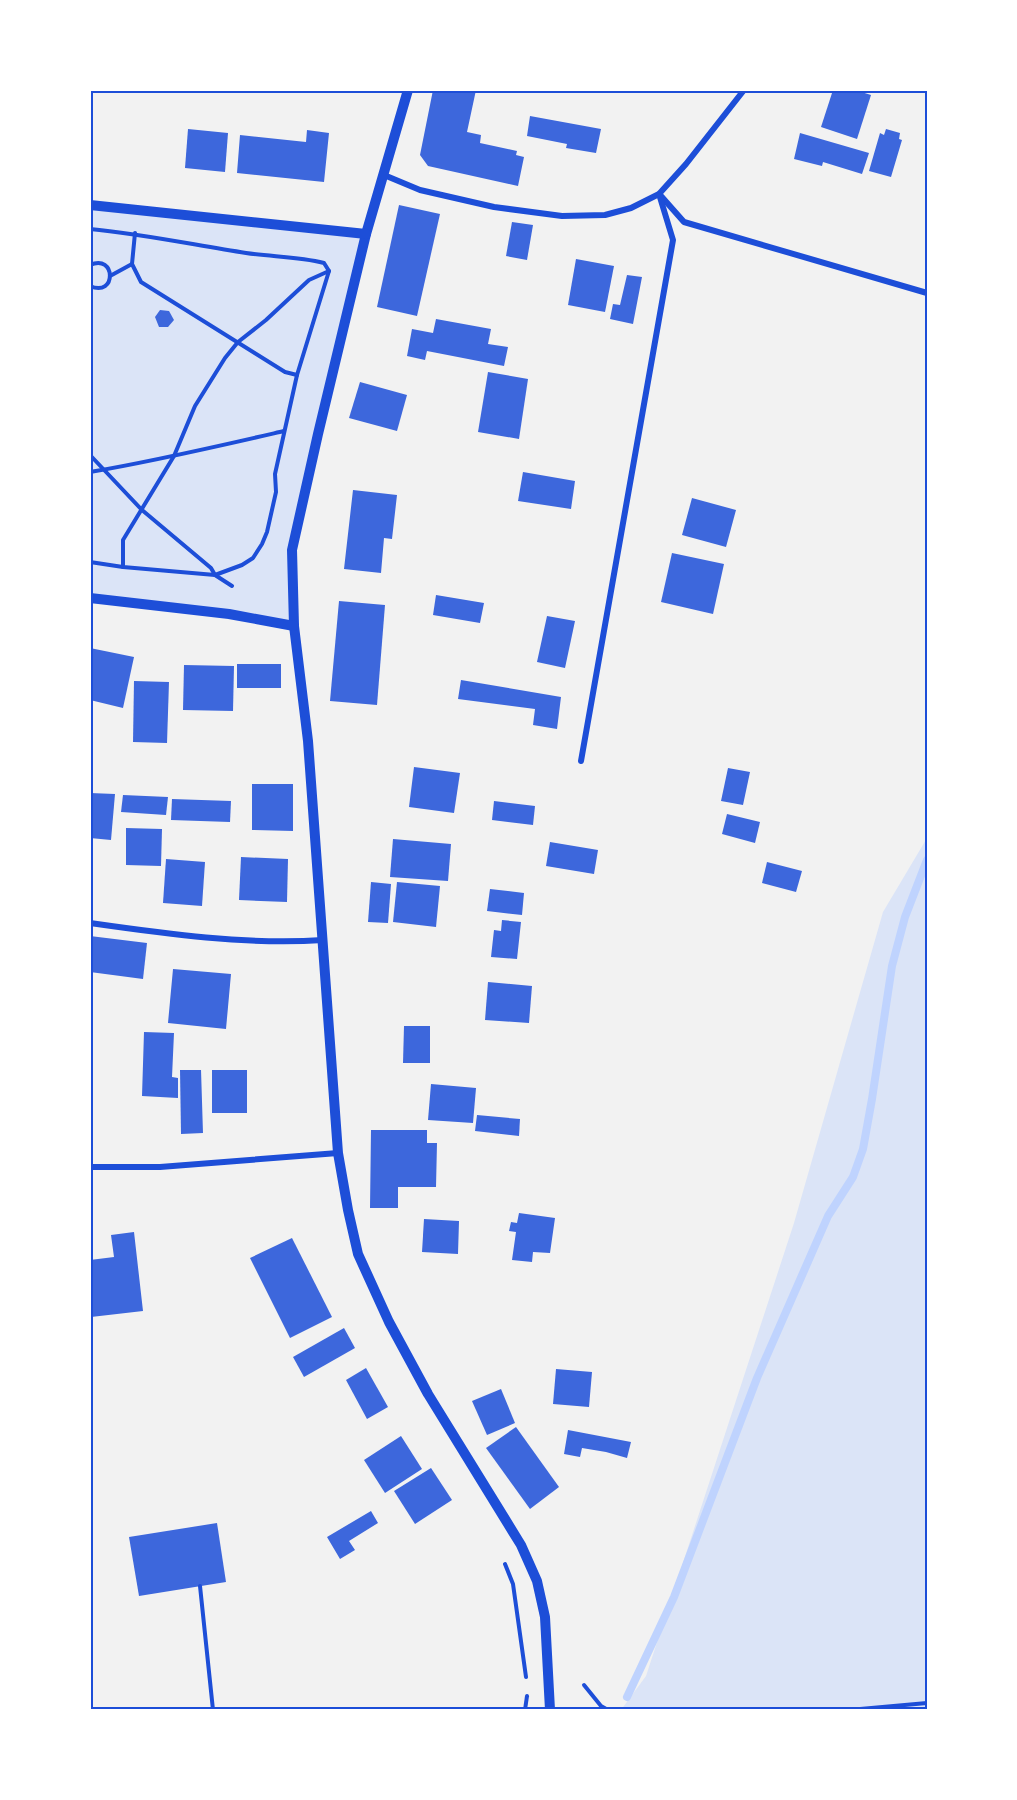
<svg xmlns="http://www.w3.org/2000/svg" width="1017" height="1800" font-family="Lato,sans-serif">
<rect width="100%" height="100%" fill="#f2f2f2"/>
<g fill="#dbe4f7">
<path d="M 90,205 L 366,234 L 292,550 L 294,626 L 90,598 Z"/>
<path d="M 927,838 L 927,1710 L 621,1710 L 646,1676 L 794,1223 L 883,912 Z"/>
</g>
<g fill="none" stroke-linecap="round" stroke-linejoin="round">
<path stroke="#bfd3fe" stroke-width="8" d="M 627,1697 L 674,1597 L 757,1378 L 828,1216 L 853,1177 L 863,1149 L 872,1099 L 892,966 L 905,917 L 927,860"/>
</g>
<g fill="#3d67dc">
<path d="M 433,90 L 476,90 L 467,132 L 481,135 L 480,143 L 517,151 L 516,155 L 524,157 L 518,186 L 428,166 L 420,155 Z"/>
<path d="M 833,90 L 855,90 L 871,95 L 857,139 L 821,127 Z"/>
<path d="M 530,116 L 601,129 L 596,153 L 566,148 L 567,144 L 527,136 Z"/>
<path d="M 188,129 L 228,133 L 225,172 L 185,168 Z"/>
<path d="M 886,129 L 900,133 L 899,139 L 902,140 L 891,177 L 869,171 L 880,133 L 884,135 Z"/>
<path d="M 307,130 L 329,133 L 324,182 L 237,173 L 240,135 L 306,142 Z"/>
<path d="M 800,133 L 869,153 L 862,174 L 823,162 L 822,166 L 794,159 Z"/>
<path d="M 399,205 L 440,214 L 417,316 L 377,307 Z"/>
<path d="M 512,222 L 533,225 L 527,260 L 506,256 Z"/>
<path d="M 576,259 L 614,266 L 605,312 L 568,305 Z"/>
<path d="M 627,275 L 642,277 L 633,324 L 610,319 L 613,304 L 620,305 Z"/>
<path d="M 160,310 L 169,311 L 174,320 L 168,327 L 159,327 L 155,317 Z"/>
<path d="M 436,319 L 491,329 L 488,344 L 508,347 L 504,366 L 427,351 L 425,360 L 407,356 L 412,329 L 433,333 Z"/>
<path d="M 488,372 L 528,379 L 519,439 L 478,432 Z"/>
<path d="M 360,382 L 407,395 L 397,431 L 349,418 Z"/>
<path d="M 523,472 L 575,481 L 571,509 L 518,501 Z"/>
<path d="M 353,490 L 397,495 L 392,539 L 384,538 L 381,573 L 344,569 Z"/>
<path d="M 692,498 L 736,510 L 726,547 L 682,535 Z"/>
<path d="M 672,553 L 724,564 L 713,614 L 661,602 Z"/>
<path d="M 436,595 L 484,603 L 480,623 L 433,615 Z"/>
<path d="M 339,601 L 385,605 L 377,705 L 330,701 Z"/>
<path d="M 547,616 L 575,621 L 565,668 L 537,662 Z"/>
<path d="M 90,648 L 134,657 L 123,708 L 90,700 Z"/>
<rect x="237" y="664" width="44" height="24"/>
<path d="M 184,665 L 234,666 L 233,711 L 183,710 Z"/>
<path d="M 461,680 L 561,697 L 557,729 L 533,725 L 535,709 L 458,699 Z"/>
<path d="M 134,681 L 169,682 L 167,743 L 133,742 Z"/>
<path d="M 414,767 L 460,773 L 454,813 L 409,807 Z"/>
<path d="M 728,768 L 750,772 L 743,805 L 721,801 Z"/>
<path d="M 252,784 L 293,784 L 293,831 L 252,830 Z"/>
<path d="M 90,793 L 115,794 L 111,840 L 90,838 Z"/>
<path d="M 123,795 L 168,797 L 166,815 L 121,812 Z"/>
<path d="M 172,799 L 231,801 L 230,822 L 171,820 Z"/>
<path d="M 494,801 L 535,806 L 533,825 L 492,820 Z"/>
<path d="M 727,814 L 760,822 L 755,843 L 722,834 Z"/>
<path d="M 126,828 L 162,829 L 161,866 L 126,865 Z"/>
<path d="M 393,839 L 451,844 L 448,881 L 390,877 Z"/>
<path d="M 550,842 L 598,850 L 594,874 L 546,866 Z"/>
<path d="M 241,857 L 288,859 L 287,902 L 239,900 Z"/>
<path d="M 166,859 L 205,862 L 202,906 L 163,903 Z"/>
<path d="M 767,862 L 802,871 L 796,892 L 762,883 Z"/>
<path d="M 371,882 L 391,884 L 388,923 L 368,922 Z"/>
<path d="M 397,882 L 440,886 L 436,927 L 393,922 Z"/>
<path d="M 490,889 L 524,893 L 522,915 L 487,911 Z"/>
<path d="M 502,920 L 521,922 L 517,959 L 491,957 L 494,930 L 501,931 Z"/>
<path d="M 90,936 L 147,943 L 143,979 L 90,972 Z"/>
<path d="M 173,969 L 231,974 L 226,1029 L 168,1023 Z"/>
<path d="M 488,982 L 532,986 L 529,1023 L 485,1020 Z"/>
<path d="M 404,1026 L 430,1026 L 430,1063 L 403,1063 Z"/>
<path d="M 144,1032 L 174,1033 L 172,1077 L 178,1078 L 178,1098 L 142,1096 Z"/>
<path d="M 180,1070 L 201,1070 L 203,1133 L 181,1134 Z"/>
<rect x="212" y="1070" width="35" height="43"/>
<path d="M 431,1084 L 476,1088 L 473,1123 L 428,1120 Z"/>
<path d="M 477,1115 L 520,1119 L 519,1136 L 475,1131 Z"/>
<path d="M 371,1130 L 427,1130 L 427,1143 L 437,1143 L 436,1187 L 398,1187 L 398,1208 L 370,1208 Z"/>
<path d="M 519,1213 L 555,1218 L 550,1253 L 533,1252 L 532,1262 L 512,1260 L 516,1232 L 509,1231 L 511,1222 L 517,1223 Z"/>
<path d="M 424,1219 L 459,1221 L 458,1254 L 422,1252 Z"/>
<path d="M 134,1232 L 143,1311 L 91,1317 L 90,1260 L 114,1257 L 111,1235 Z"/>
<path d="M 292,1238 L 332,1317 L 290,1338 L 250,1258 Z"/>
<path d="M 344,1328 L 355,1348 L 304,1377 L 293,1357 Z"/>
<path d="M 366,1368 L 388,1407 L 367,1419 L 346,1380 Z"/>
<path d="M 556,1369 L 592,1372 L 589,1407 L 553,1404 Z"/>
<path d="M 501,1389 L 515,1423 L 487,1435 L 472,1401 Z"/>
<path d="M 516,1427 L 559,1487 L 530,1509 L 486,1448 Z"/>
<path d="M 568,1430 L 631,1442 L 627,1458 L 606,1452 L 582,1448 L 580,1457 L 564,1454 Z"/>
<path d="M 401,1436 L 422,1469 L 385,1493 L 364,1460 Z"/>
<path d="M 431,1468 L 452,1500 L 415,1524 L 394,1491 Z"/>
<path d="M 371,1511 L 378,1523 L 349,1541 L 355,1550 L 340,1559 L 327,1537 Z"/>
<path d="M 217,1523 L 226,1582 L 139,1596 L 129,1537 Z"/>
</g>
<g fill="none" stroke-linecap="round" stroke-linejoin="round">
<g stroke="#1d4ed8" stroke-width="4">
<path d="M 90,229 C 143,234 194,245 246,253 C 272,257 298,256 324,263 L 329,271 L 297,375 L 275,474 L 276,492 L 267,532 L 262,544 L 253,558 L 242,565 L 215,575 L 123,567 L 90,562"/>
<path d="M 135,233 L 132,264 L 141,282 L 285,372 L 297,375"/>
<path d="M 90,265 C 116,253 117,298 90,286"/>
<path d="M 110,276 L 132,264"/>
<path d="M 90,455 L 142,510 L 211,568 L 215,575 L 232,586"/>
<path d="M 90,472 C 155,461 219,446 284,431"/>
<path d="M 123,567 L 123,540 L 174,456 L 195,406 L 225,358 L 238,342 L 266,320 L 309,280 L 329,271"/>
<path d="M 505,1564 L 513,1584 L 526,1677"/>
<path d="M 200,1586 L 213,1710"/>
<path d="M 584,1685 L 601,1706 L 608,1710"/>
<path d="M 525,1710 L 527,1696"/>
<path d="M 849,1710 L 927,1703"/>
</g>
<g stroke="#1d4ed8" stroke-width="6">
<path d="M 384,175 L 420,190 L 494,207 L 562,216 L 605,215 L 631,208 L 659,194 L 686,164 L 744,90"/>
<path d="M 661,196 L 684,222 L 927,293"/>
<path d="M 581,761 L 673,240 L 659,194"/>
<path d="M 90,923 C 167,934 245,945 323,940"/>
<path d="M 90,1167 L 160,1167 L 338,1153"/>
</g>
<g stroke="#1d4ed8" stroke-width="10">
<path d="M 408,90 L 366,234 L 318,434 L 292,550 L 294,626 L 308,741 L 338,1153 L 348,1210 L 358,1254 L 389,1322 L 428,1394 L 521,1545 L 537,1581 L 545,1617 L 550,1710"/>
<path d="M 90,205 L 366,234"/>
<path d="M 90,598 L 229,614 L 294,626"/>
</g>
</g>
<rect width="1017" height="1800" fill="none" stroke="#ffffff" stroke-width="183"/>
<rect x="92" y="92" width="834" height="1616" fill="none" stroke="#1d4ed8" stroke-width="2"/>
</svg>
